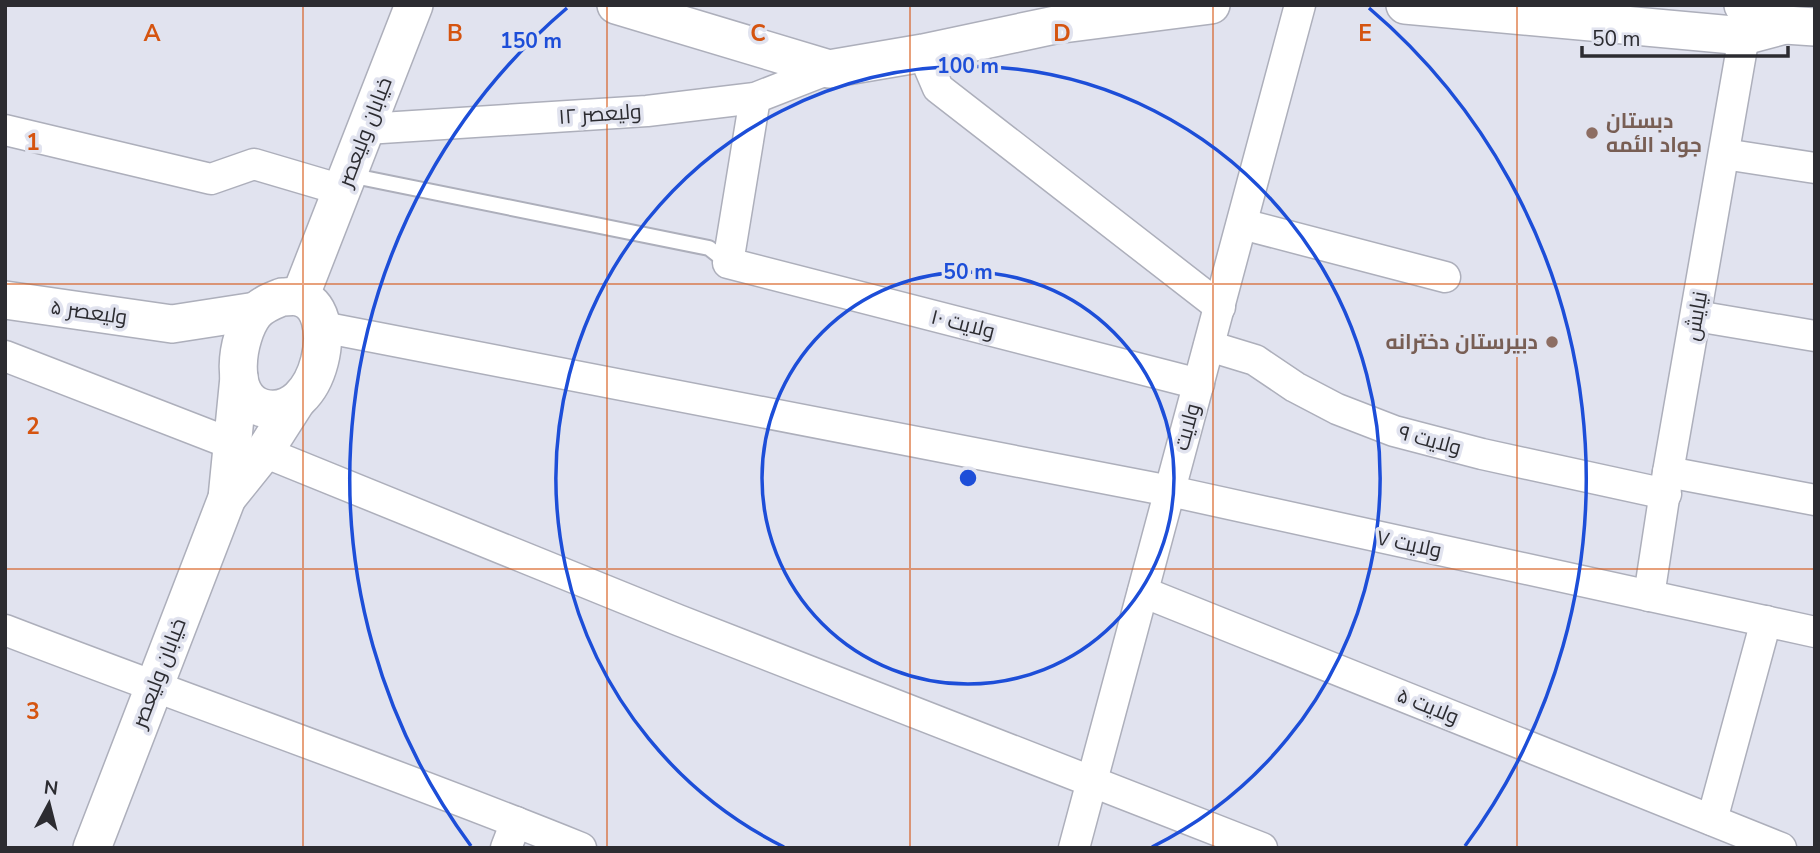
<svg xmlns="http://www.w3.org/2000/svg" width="1820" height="853" font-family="'Nunito Sans',Cairo,sans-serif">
<rect width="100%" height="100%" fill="#e1e3ef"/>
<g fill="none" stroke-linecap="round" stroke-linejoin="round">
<g stroke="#adafbb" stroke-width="18">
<path id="service" d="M 349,175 L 709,248 L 728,263"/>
</g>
<g stroke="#adafbb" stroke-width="33">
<g id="minor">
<path d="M 923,53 L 938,88 L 1220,307"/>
<path d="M 755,98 L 728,263 L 1199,384"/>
<path d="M 366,129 L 647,111 L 755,98 L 829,69"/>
<path d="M 5,130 L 211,179 L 254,164 L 342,190"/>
<path d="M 1724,154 L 1815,168"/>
<path d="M 1242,224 L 1445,277"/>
<path d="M 1696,316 L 1815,336"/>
<path d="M 322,327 L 1170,491 L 1815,632"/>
<path d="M 1209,346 L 1255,360 L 1295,387 L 1337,409 L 1394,431 L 1482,454 L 1666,494"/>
<path d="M 5,356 L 232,444"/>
<path d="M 264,452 L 678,620 L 1262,848"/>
<path d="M 1668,472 L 1815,500"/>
<path d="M 1143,592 L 1781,848"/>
<path d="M 1649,596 L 1668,472 L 1744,36"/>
<path d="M 5,630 C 197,704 391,771 581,848"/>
<path d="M 1712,820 L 1766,621"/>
<path d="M 506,848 L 516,822"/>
<path d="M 1074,848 L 1300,5"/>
</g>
</g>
<g stroke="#adafbb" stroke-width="40">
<g id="tertiary">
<path d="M 616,5 L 829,69 L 923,53 L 1055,25 L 1211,5"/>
<path d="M 1405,5 L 1744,36 L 1785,25"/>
<path d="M 1743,5 L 1785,25 L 1815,27"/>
<path d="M 282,297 C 287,297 293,296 298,297 C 344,305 321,423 263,408 C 226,399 237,336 254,314 C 261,305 272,301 282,297 Z"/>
<path d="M 300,297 L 414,5"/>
<path d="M 5,300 L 172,324 L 256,311"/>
<path d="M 227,498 L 264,452 L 296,402"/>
<path d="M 92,848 L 227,498 L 239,377"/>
</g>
</g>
<use href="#service" stroke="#fff" stroke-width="14"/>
<use href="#minor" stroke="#fff" stroke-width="30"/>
<use href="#tertiary" stroke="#fff" stroke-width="37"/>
</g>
<path fill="none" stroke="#d55410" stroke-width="2" stroke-opacity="0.55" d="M 303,5 L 303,848M 607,5 L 607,848M 910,5 L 910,848M 1213,5 L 1213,848M 1517,5 L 1517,848M 5,284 L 1815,284M 5,569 L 1815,569"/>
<g fill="none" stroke="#1d4ed8" stroke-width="3.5">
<circle cx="968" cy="478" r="206"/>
<path d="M784 847A412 412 0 1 1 1152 847"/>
<path d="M471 846A618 618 0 0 1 567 8M1369 8A618 618 0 0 1 1465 846"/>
</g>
<g fill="#8d6e63" stroke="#e1e3ef" stroke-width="2.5">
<circle cx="1592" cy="133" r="7"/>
<circle cx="1552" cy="342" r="7"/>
</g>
<g text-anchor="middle" stroke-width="7" stroke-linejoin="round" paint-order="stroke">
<g font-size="21" fill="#2c2c31" stroke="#e1e3ef">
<text transform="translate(600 114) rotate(-4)" y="7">ولیعصر ۱۲</text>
<text transform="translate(365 132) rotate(-69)" y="7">خیابان ولیعصر</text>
<text transform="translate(89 312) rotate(8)" y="7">ولیعصر ۵</text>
<text transform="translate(1696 316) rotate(-80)" y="7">نیایش</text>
<text transform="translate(963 324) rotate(14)" y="7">ولایت ۱۰</text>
<text transform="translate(1187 427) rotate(-75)" y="7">ولایت</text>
<text transform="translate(1430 440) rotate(15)" y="7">ولایت ۹</text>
<text transform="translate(1409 544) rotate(12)" y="7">ولایت ۷</text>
<text transform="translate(159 673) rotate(-69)" y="7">خیابان ولیعصر</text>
<text transform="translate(1428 706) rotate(22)" y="7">ولایت ۵</text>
</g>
<g font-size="21" font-weight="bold" fill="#785e54" stroke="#e1e3ef" text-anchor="start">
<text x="1606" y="128">دبستان<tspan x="1606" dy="24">جواد الئمه</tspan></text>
<text x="1538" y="349" text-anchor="end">دبیرستان دخترانه</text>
</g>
</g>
<g font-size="23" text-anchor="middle" font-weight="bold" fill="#d55410" stroke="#e1e3ef" stroke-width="7" stroke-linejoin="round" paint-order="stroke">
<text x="152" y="41">A</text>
<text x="455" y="41">B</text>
<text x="758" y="41">C</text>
<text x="1062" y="41">D</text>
<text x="1365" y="41">E</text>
<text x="33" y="150">1</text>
<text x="33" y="434">2</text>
<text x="33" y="719">3</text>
</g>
<circle cx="968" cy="478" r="10" fill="#1d4ed8" stroke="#e1e3ef" stroke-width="3.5"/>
<g font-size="21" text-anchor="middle" font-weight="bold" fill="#1d4ed8" stroke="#e1e3ef" stroke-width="7" stroke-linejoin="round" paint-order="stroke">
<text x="531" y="48">150 m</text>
<text x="968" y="73">100 m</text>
<text x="968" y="279">50 m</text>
</g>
<rect width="1820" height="853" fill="none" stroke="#2c2c31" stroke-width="14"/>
<g transform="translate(49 804) rotate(7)" stroke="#e1e3ef" stroke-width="5" paint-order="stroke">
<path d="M0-5L12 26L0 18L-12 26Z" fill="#2c2c31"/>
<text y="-10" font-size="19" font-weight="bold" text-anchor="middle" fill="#2c2c31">N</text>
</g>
<path d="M1582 46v10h206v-10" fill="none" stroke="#2c2c31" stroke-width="3.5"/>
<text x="1592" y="46" font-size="21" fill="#2c2c31" stroke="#e1e3ef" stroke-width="5" paint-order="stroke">50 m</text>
</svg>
